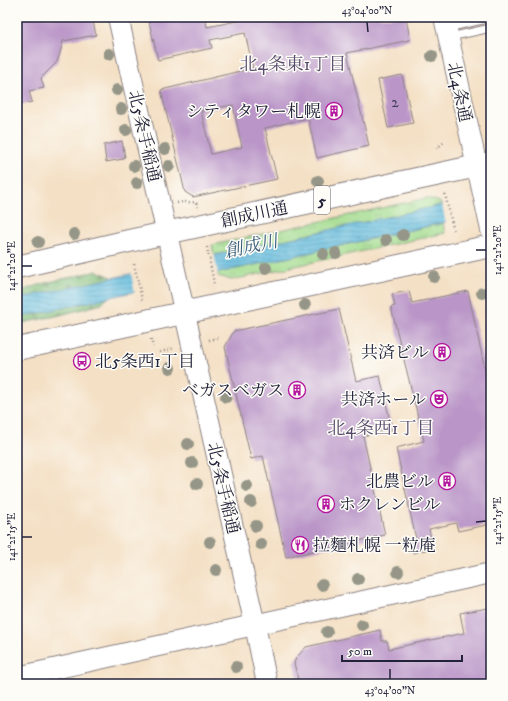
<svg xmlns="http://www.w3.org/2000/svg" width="508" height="701" font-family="'IM FELL DW Pica','Noto Serif JP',serif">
<defs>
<pattern id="grass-tufts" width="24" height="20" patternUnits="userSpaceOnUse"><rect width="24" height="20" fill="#a2db8d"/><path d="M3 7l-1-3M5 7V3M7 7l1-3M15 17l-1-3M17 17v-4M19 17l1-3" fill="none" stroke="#8bbc7b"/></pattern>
<pattern id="forest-firs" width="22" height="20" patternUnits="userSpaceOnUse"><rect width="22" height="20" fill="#81bb78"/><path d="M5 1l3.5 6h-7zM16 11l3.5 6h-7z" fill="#699864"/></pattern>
<pattern id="water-rules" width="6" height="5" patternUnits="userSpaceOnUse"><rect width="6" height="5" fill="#5fbadd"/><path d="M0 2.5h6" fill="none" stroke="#4e97b4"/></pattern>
</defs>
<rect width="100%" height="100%" fill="#fdfcf7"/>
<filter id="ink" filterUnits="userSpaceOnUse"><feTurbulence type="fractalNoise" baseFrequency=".025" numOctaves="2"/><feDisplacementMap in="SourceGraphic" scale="8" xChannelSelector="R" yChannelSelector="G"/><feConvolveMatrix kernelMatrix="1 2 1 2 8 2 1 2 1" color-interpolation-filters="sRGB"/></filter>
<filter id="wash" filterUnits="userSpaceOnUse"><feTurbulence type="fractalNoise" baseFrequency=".012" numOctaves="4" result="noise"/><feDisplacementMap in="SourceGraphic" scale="16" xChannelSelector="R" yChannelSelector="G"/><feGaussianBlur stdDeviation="0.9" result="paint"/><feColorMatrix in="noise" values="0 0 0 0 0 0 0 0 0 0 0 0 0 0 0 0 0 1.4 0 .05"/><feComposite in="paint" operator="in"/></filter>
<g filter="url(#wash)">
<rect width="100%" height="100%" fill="#f4e0c5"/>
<g fill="url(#grass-tufts)" stroke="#627e64">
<path d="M 427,198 L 440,202 L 441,206 L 214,255 L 212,245 Z"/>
<path d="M 443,223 L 445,233 L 232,280 L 218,276 L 217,273 Z"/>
</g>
<path fill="url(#forest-firs)" stroke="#526e5a" d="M 97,271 L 124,282 L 102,304 L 56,316 L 17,324 L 17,292 L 45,283 Z"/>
<path fill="url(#water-rules)" stroke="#406e8c" d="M 491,194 L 491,212 L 17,318 L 17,299 Z"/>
<g fill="#f4e0c5">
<path d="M 491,192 L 491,214 L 446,224 L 442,204 Z"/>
<path d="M 214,253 L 218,275 L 135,294 L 131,272 Z"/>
</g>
<g id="blocks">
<g fill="#ba96c8" fill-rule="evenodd">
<path d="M 26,17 L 92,17 L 96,35 L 63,41 L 60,53 L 57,62 L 41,78 L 44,88 L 29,91 L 32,102 L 17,105 L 17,19 Z"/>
<path d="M 148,17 L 205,17 L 207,27 L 242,20 L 242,17 L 406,17 L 410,40 L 347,53 L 369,146 L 317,158 L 308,118 L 265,128 L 277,179 L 193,197 L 185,192 L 161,90 L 253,68 L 245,33 L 210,40 L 212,48 L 158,60 ZM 233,105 L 242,147 L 211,154 L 201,111 Z"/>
<path d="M 402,75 L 413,123 L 388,128 L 378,80 Z"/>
<path d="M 122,141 L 125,157 L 123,158 L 123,159 L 106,162 L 104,145 Z"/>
<path d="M 409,291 L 412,303 L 468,291 L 491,397 L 491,524 L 458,531 L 456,523 L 429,529 L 433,548 L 413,553 L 410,541 L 416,539 L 396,448 L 424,441 L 391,307 L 395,306 L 392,294 Z"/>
<path d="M 339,309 L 356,381 L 380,376 L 392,430 L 363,436 L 385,535 L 286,557 L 263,456 L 251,459 L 225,347 L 234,331 Z"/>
<path d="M 488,608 L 491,622 L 491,684 L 299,684 L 294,663 L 296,658 L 306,647 L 380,630 L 382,641 L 387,641 L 389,649 L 464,633 L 460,613 Z"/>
</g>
</g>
</g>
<g filter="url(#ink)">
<use href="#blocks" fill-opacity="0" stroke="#8b8180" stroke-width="1"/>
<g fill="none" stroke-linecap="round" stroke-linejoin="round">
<g stroke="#8b8180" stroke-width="9">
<g id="lane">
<path d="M 447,28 L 491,18"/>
<path d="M 450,37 L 491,28"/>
</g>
</g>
<g stroke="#8b8180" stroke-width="22">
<g id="secondary">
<path d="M 118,17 L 255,625 L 267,684"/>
<path d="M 444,17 L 491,230"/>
<path d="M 17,677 L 491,573"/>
</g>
</g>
<g stroke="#8b8180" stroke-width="24">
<g id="highway">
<path d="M 17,267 L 129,241 L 491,163"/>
<path d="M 17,349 L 491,246"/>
</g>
</g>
<g stroke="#8b8180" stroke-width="2.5" stroke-dasharray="1 3" stroke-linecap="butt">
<path d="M 436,148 L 441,145 L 445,141"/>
<path d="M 445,194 L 454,232"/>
<path d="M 177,203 C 184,201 189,203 196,202 L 198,207"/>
<path d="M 207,247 L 214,284"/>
<path d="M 134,264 L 142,300"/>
<path d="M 151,339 L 153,347"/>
<path d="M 209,340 L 218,338"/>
<path d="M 160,352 L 175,348"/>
</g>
<use href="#lane" stroke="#fff" stroke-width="7"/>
<use href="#secondary" stroke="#fff" stroke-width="20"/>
<use href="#highway" stroke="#fff" stroke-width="22"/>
</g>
<g fill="#959687">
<circle cx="109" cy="54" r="6"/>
<circle cx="432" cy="56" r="6"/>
<circle cx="117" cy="90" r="6"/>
<circle cx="121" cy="109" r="6"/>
<circle cx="126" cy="130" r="6"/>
<circle cx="165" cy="149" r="6"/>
<circle cx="134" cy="166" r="6"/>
<circle cx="169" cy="166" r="6"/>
<circle cx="318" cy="181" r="6"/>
<circle cx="137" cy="183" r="6"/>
<circle cx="74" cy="234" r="6"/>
<circle cx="403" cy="235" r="6"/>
<circle cx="386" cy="240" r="6"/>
<circle cx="38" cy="242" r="6"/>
<circle cx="336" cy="253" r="6"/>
<circle cx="323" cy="254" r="6"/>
<circle cx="266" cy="268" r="6"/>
<circle cx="434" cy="277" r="6"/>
<circle cx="482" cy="293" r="6"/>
<circle cx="305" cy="305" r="6"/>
<circle cx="170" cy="368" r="6"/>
<circle cx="226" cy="397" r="6"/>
<circle cx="188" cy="444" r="6"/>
<circle cx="192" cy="463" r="6"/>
<circle cx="197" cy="484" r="6"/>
<circle cx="247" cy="486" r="6"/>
<circle cx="251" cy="502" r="6"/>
<circle cx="256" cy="526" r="6"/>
<circle cx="210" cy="542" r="6"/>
<circle cx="261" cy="544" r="6"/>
<circle cx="216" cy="570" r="6"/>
<circle cx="398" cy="572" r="6"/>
<circle cx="358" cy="579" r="6"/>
<circle cx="322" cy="585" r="6"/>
<circle cx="362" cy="625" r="6"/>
<circle cx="327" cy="632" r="6"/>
<circle cx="236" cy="667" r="6"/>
</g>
</g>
<path fill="none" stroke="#22223b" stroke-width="1.5" d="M 367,22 L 368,32M 476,250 L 486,250M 22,266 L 32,266M 476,522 L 486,521M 22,537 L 32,537M 390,669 L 390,679"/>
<defs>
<g id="building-ring" transform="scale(0.9)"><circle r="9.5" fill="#fdfcf7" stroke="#b5179e" stroke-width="1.5"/><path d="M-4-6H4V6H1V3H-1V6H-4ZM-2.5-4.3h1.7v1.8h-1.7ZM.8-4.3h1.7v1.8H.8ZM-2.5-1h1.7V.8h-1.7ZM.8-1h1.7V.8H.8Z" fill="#b5179e"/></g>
<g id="bus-ring" transform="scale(0.9)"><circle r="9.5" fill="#fdfcf7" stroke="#b5179e" stroke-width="1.5"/><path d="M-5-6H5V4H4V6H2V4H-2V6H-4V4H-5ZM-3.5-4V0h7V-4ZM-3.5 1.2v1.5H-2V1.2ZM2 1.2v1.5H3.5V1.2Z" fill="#b5179e"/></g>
<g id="theatre-ring" transform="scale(0.9)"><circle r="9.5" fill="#fdfcf7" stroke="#b5179e" stroke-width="1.5"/><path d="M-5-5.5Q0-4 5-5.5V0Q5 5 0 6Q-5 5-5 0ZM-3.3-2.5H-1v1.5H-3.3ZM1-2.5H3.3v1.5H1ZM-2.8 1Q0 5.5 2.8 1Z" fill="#b5179e"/></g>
<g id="restaurant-ring" transform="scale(0.9)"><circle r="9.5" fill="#fdfcf7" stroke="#b5179e" stroke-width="1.5"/><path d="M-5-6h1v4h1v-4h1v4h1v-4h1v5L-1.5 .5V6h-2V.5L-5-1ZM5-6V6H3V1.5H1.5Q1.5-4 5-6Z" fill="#b5179e"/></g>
</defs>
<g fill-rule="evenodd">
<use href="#building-ring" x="334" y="111"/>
<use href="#building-ring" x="442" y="352"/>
<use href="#bus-ring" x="82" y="361"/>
<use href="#building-ring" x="297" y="390"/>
<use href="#theatre-ring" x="439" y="399"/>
<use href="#building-ring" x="447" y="481"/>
<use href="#building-ring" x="326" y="504"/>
<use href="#restaurant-ring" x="300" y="545"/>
</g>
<g text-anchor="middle" stroke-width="3" stroke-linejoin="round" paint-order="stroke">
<g font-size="15" fill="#483f5e">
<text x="395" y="107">2</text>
</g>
<rect fill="#fdfcf7" stroke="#646373" stroke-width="1" x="314" y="186" width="16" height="28" rx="3"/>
<g font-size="16" font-weight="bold" fill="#22223b">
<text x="322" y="206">5</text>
</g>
<g font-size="17" fill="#22223b" stroke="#fdfcf7">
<text transform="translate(460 92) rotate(78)" y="6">北4条通</text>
<text transform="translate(145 136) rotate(77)" y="6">北5条手稲通</text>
<text transform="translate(254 214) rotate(-12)" y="6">創成川通</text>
<text transform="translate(224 488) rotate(77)" y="6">北5条手稲通</text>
</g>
<g font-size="17" fill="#22223b" stroke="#fdfcf7" text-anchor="end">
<text x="321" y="117">シティタワー札幌</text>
<text x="429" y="358">共済ビル</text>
<text x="95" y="367" text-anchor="start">北5条西1丁目</text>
<text x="284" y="396">ベガスベガス</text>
<text x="426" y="405">共済ホール</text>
<text x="434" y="487">北農ビル</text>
<text x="339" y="510" text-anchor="start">ホクレンビル</text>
<text x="313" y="551" text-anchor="start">拉麵札幌 一粒庵</text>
</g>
<g font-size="18" fill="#574b6c" stroke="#fdfcf7">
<text x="293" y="70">北4条東1丁目</text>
<text x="381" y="434">北4条西1丁目</text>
</g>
<g font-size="18" font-style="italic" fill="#3a5f7c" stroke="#fdfcf7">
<text transform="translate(251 246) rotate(-12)" y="6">創成川</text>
</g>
</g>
<rect width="508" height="701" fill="none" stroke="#fdfcf7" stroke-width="44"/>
<path d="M342 655v6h120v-6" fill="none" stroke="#22223b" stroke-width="2"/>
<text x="348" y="655" font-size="12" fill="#22223b" stroke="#fdfcf7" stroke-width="3" paint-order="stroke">50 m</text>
<rect x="22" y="22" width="464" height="657" fill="none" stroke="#22223b" stroke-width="1.5"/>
<g font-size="10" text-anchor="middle" fill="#22223b">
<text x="367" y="14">43°04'00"N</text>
<text transform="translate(497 250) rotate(-90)" y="4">141°21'20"E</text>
<text transform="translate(11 266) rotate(-90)" y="4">141°21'20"E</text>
<text transform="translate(497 521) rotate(-90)" y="4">141°21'15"E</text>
<text transform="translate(11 537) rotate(-90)" y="4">141°21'15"E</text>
<text x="390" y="694">43°04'00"N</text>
</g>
</svg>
